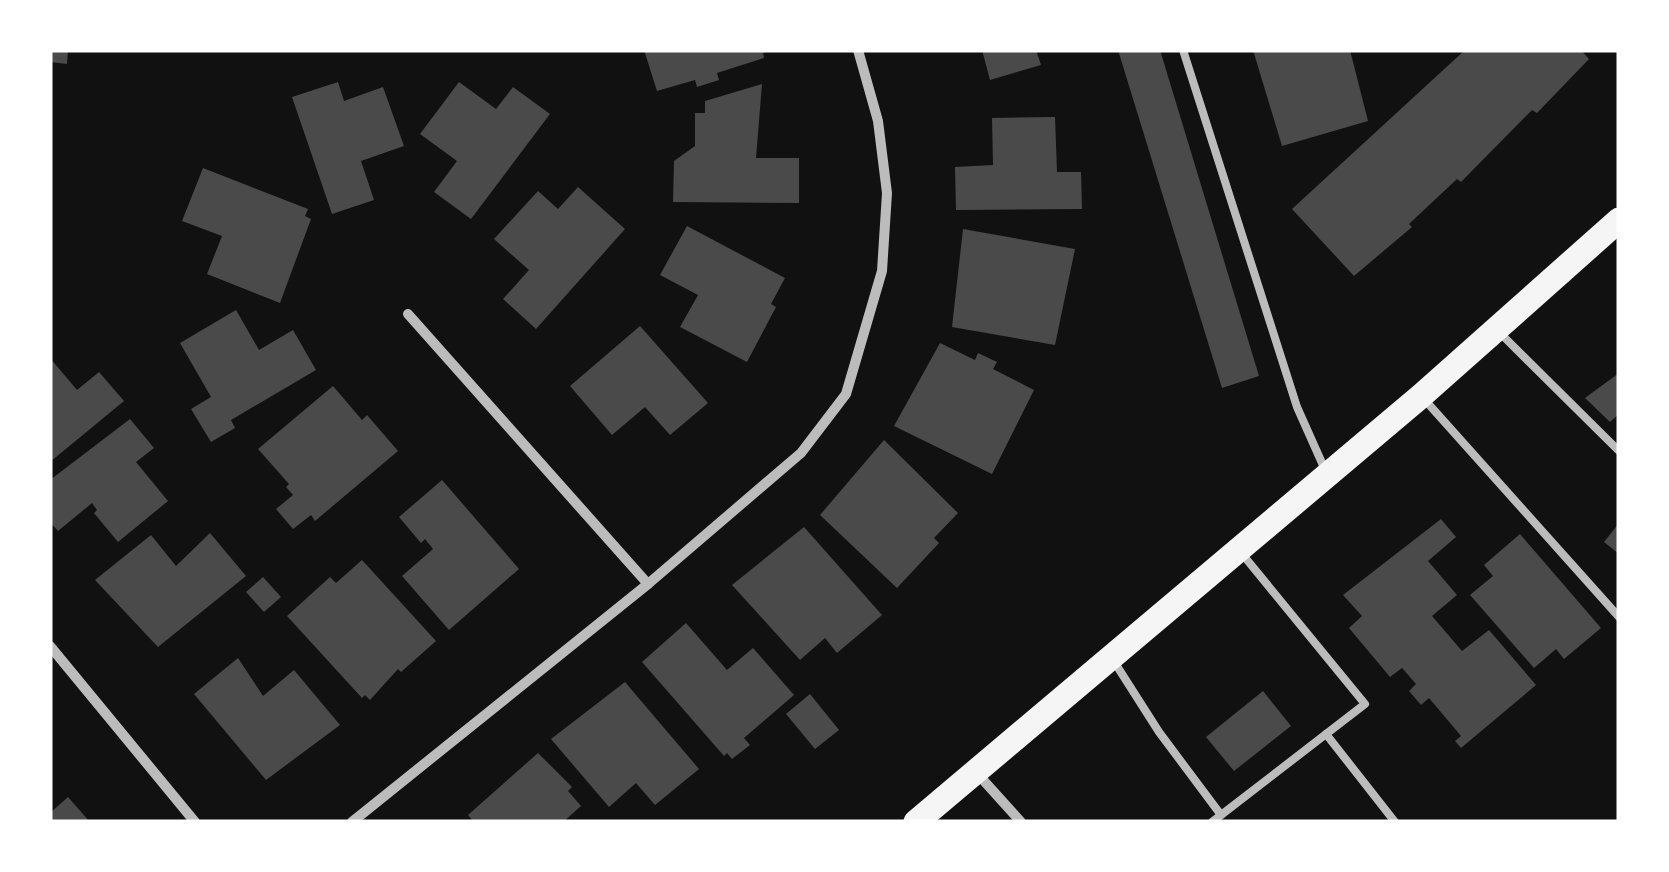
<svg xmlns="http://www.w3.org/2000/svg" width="1669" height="872" font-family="Helvetica,sans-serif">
<rect width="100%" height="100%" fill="#111"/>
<g fill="#4a4a4a">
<path d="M 50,50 L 68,50 L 67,64 L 50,62 Z"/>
<path d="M 644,50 L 770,50 L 770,51 L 763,53 L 764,58 L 717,73 L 719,80 L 697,87 L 695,80 L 657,91 Z"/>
<path d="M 982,50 L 1036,50 L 1041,65 L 990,80 Z"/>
<path d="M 1118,50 L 1160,50 L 1259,376 L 1222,388 Z"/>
<path d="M 1253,50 L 1350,50 L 1368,121 L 1282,146 Z"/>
<path d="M 1465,50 L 1581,50 L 1589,59 L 1537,113 L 1532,110 L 1461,182 L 1457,179 L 1409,224 L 1412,227 L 1354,276 L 1292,209 Z"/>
<path d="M 338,82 L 344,101 L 383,87 L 404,146 L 361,161 L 374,200 L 332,214 L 292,97 Z"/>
<path d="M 459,82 L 496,109 L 513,87 L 550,114 L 471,219 L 434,192 L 457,161 L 420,134 Z"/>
<path d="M 762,84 L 756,158 L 799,158 L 799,203 L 673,202 L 674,161 L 695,146 L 695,113 L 705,113 L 705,101 Z"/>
<path d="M 1055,117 L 1057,172 L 1081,172 L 1082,209 L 956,210 L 955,167 L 993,165 L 992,118 Z"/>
<path d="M 203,168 L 308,209 L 305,216 L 311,219 L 280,303 L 207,274 L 222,236 L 182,221 Z"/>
<path d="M 578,187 L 625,229 L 536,329 L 503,299 L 529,270 L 494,239 L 538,191 L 558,209 Z"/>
<path d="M 687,226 L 785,278 L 771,304 L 776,307 L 747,362 L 680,327 L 698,295 L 660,275 Z"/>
<path d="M 963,229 L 1075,249 L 1055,345 L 952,327 Z"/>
<path d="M 236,310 L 259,350 L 293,330 L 316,370 L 231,420 L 235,428 L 211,442 L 191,409 L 211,397 L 180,343 Z"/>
<path d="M 640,326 L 708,403 L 670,435 L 645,407 L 612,435 L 570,386 Z"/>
<path d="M 940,343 L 975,360 L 978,353 L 997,362 L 993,369 L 1034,390 L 992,474 L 894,426 Z"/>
<path d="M 50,358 L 77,390 L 99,372 L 124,401 L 50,462 Z"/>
<path d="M 1619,373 L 1619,414 L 1610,422 L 1585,398 Z"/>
<path d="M 333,386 L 362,420 L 367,415 L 398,451 L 315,521 L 311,515 L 293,529 L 276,509 L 293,495 L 286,487 L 289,484 L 258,449 Z"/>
<path d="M 130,419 L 154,448 L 136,462 L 168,501 L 118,542 L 94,513 L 97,510 L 92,503 L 58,531 L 50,522 L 50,480 Z"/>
<path d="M 884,440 L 958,513 L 934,538 L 939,543 L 897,588 L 820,515 Z"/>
<path d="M 442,480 L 519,569 L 449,630 L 402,576 L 433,549 L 425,539 L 421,543 L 399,517 Z"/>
<path d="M 1441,519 L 1456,537 L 1428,561 L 1457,595 L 1432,616 L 1462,651 L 1489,630 L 1536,685 L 1461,748 L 1455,741 L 1461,736 L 1429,698 L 1421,705 L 1409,691 L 1416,684 L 1402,668 L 1390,677 L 1349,628 L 1362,616 L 1343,595 Z"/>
<path d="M 1619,523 L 1619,554 L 1604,542 Z"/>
<path d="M 804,527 L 882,615 L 837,653 L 825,638 L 800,660 L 732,585 Z"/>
<path d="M 210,533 L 246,576 L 158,647 L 95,580 L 151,535 L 176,566 Z"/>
<path d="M 1520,534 L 1601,628 L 1564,659 L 1556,649 L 1534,668 L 1470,595 L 1493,576 L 1484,565 Z"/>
<path d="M 362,560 L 436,641 L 401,672 L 398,669 L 370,700 L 365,695 L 362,698 L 287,616 L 330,577 L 336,583 Z"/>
<path d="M 263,577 L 281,597 L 264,612 L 246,592 Z"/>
<path d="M 686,623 L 727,670 L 753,648 L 794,695 L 744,738 L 750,745 L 732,759 L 727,753 L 724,756 L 642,662 Z"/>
<path d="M 238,658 L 263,696 L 294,670 L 340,725 L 266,780 L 194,694 Z"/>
<path d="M 625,682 L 699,769 L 655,805 L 636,783 L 609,807 L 551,739 Z"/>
<path d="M 1263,691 L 1291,726 L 1234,771 L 1206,737 Z"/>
<path d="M 810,694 L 839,730 L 815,749 L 786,714 Z"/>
<path d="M 538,753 L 572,787 L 568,791 L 581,806 L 563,822 L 474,822 L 468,815 Z"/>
<path d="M 68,797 L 90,822 L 50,822 L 50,813 Z"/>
</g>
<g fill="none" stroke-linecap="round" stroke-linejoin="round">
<g stroke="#bcbcbc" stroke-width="8">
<path d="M 1183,50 L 1297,407 L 1326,472"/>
<path d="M 1500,333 L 1619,451"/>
<path d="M 1424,399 L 1619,617"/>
<path d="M 1115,663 L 1159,732 L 1221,815"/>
<path d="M 1326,734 L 1395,822"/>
<path d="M 1212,822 L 1365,704 L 1243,555"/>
</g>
<g stroke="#bcbcbc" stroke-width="10">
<path d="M 408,314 L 648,584"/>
<path d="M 50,646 L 195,822"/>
<path d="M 975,771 L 1021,822"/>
<path d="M 352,822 L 648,584 L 801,453 L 846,394 L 882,271 L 887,193 L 878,121 L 858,50"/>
</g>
<path stroke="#f5f5f5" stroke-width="25" d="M 916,822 L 1421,396 L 1619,220"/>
</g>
<rect width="1669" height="872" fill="none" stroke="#ffffff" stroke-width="105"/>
</svg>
